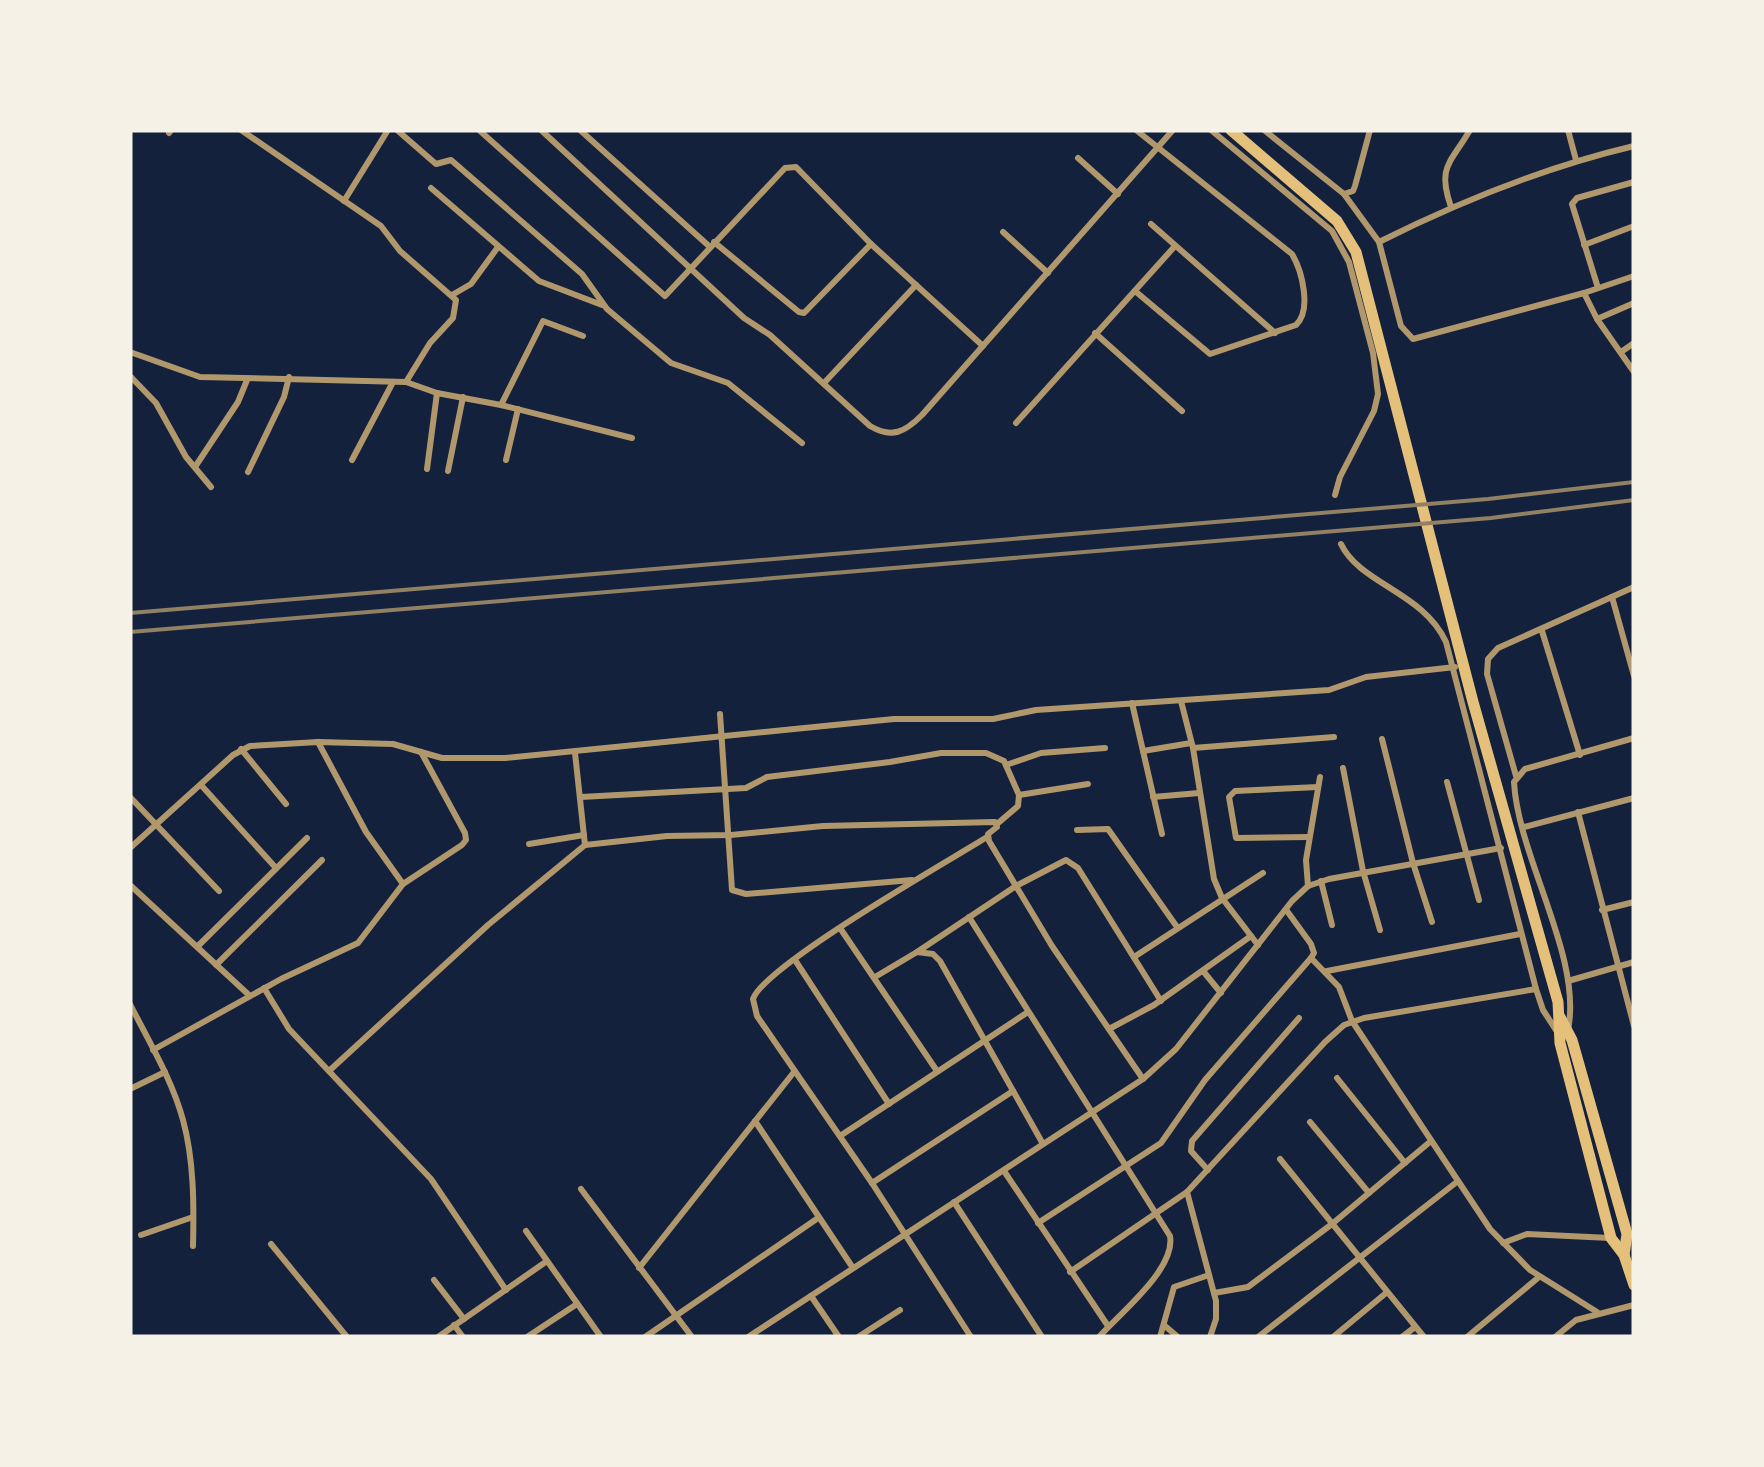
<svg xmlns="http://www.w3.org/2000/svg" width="1764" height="1467" font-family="Raleway,sans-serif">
<rect width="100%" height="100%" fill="#14213d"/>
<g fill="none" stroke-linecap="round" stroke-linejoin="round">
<g stroke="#b1986c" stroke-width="6">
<path d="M 397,130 L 436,164 L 451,160 L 582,274 L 607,309 L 671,363 L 728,383 L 802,443"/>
<path d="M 479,130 L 665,296 L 785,168 L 796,167 L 871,244 L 983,346"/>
<path d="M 541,130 L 744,318 L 770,335 L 870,426 C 892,439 905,432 922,415 L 1173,130"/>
<path d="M 580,130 L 710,247"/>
<path d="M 1211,130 L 1332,231 L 1349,262 L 1373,353 L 1378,394 L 1374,411 L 1340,477 L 1335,495"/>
<path d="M 1264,130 L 1344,194 L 1353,191 L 1355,186 L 1370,130"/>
<path d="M 1568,130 L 1576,160"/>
<path d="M 169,133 L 171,130"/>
<path d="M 1078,158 L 1118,194"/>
<path d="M 431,188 L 539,281 L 602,305"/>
<path d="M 1344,194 L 1379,242 L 1401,326 L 1413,339 L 1584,293 L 1634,276"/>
<path d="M 344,201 L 388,130"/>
<path d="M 1451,207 C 1437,167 1450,164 1470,130"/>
<path d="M 1151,224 L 1275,333"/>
<path d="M 1003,232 L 1048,273"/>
<path d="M 714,242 L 799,312 L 804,313 L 871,244"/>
<path d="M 1379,242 C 1461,201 1545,167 1634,146"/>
<path d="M 1584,245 L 1634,226"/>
<path d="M 1598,288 L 1572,204 L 1577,198 L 1634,182"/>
<path d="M 1135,291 L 1210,354 L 1296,325 C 1312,310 1302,271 1292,254 L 1136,130"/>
<path d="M 1584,293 L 1597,319 L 1634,372"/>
<path d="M 452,295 L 471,284 L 498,247"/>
<path d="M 1597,319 L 1634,303"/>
<path d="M 1095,333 L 1182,411"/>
<path d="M 130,352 L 200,377 L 406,382 L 430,343 L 453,318 L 456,300 L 400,251 L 381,226 L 241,130"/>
<path d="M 1621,352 L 1634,343"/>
<path d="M 130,376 L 156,403 L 186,457 L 211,487"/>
<path d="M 406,382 L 437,393 L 501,405 L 632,438"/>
<path d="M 824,383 L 916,285"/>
<path d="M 501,405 L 543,321 L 583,336"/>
<path d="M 1016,423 L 1175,246"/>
<path d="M 352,460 L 393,382"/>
<path d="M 506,460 L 518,409"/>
<path d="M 195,467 L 238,402 L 247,380"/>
<path d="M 427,469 L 437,393"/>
<path d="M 448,471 L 463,397"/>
<path d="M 248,472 L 284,397 L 289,377"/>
<path d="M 1341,544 C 1360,584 1423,592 1446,642 L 1536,989 L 1543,1010 L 1556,1030"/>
<path d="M 1612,597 L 1634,676"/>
<path d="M 1542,631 L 1580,755"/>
<path d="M 1181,701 L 1193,748 L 1214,879 L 1222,898 L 1258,945"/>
<path d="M 1132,703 L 1162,834"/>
<path d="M 720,714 L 732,890 L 746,894 L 912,880"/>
<path d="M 1382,739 L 1413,863 L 1432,922"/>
<path d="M 318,742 L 366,832 L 403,884"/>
<path d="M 1193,748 L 1334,737"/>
<path d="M 241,749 L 286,804"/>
<path d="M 1143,751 L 1191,743"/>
<path d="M 575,753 L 585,845"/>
<path d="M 1006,765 L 1041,753 L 1105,748"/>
<path d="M 1343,768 L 1363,871 L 1380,930"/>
<path d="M 1516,776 L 1487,674 L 1488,659 L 1498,648 L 1634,587"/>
<path d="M 1447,782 L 1479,900"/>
<path d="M 201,785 L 276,868"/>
<path d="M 1019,795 L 1088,784"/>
<path d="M 130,797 L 219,891"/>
<path d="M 581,797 L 746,788 L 767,777 L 890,762 L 941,753 L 986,753 L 1004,761 L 1019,795 L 1018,806 L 997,824"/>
<path d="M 1153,797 L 1199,793"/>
<path d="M 1578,812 L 1634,1026"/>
<path d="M 1524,827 L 1634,798"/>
<path d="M 1077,830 L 1108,829 L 1177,927"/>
<path d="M 1309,837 L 1236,838 L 1229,797 L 1235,791 L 1318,787"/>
<path d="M 529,844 L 584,835"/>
<path d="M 130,848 L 233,755 L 250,746 L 318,742 L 393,744 L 442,758 L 505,758 L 894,719 L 993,719 L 1036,710 L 1329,690 L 1366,677 L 1455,667"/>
<path d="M 1321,881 L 1332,925"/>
<path d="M 130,885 L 250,996"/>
<path d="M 1308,886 L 1306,860 L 1320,777"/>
<path d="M 1602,910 L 1634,902"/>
<path d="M 969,917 L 1170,1236 C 1176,1269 1120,1313 1099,1337"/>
<path d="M 840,928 L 937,1071"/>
<path d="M 198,946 L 307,838"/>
<path d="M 917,952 L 1016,886 L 1066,860 L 1078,868 L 1161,1001"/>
<path d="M 1134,957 L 1263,873"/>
<path d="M 1311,958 L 1339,987 L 1352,1021 L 1490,1229 L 1530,1270 L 1597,1312"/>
<path d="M 795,960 L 889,1104"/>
<path d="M 216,965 L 322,860"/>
<path d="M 1203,971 L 1221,993"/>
<path d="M 1327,971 L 1520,934"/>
<path d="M 875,977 L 917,952 L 933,954 L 940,961 L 1043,1144"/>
<path d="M 1568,981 L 1634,962"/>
<path d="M 264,988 L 289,1029 L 431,1179 L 506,1290"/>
<path d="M 130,1004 C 149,1042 172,1079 183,1120 C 194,1160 194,1205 193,1246"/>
<path d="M 1109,1029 L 1154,1005 L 1251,936"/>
<path d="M 1568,1030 C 1583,957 1518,858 1514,782 L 1525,769 L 1634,738"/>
<path d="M 153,1050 L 281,979 L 358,943 L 403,884 L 462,845 L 466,840 L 465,833 L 421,752"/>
<path d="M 329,1071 L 488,925 L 585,845 L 667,836 L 731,835 L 823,826 L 995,822 L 997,827 L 988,834 L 989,841 L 1052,946 L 1143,1079"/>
<path d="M 1337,1078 L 1405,1163"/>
<path d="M 130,1089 L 165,1072"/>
<path d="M 755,1121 L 853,1268"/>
<path d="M 1310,1122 L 1369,1193"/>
<path d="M 840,1136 L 1028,1012"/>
<path d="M 1280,1159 L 1424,1337"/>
<path d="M 1208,1170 L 1191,1151 L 1192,1141 L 1299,1018"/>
<path d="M 1004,1171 L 1108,1326"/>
<path d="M 872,1183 L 1013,1091"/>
<path d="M 581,1189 L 692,1337"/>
<path d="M 1187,1192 L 1216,1301 L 1216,1319 L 1210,1337"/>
<path d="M 954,1202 L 1042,1337"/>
<path d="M 1038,1223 L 1161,1143 L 1205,1080 L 1311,958 L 1314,953 L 1311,944 L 1287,911"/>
<path d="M 526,1231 L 601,1337"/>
<path d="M 141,1235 L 193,1217"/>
<path d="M 1503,1243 L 1527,1234 L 1610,1238"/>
<path d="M 271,1244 L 347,1337"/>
<path d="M 639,1268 L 794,1072"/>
<path d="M 1070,1272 L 1187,1192 L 1325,1042 L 1344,1025 L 1364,1018 L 1536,989"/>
<path d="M 434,1280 L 464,1319"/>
<path d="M 1214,1293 L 1248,1287 L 1332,1224 L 1431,1141"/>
<path d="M 811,1296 L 839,1337"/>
<path d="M 454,1325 L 463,1337"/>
<path d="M 1165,1326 L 1178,1337"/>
<path d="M 438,1337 L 547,1261"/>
<path d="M 527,1337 L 577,1304"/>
<path d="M 645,1337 L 818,1218"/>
<path d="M 748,1337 L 1143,1079 L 1176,1049 L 1292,901 L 1308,886 L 1329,879 L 1501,848"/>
<path d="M 858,1337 L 900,1310"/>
<path d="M 971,1337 L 872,1183 L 757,1016 L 753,999 C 765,965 947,862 987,837"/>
<path d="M 1160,1337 L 1174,1287 L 1209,1275"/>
<path d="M 1258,1337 L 1458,1181"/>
<path d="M 1333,1337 L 1386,1293"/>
<path d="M 1402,1337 L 1415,1327"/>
<path d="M 1467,1337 L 1539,1277"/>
<path d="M 1555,1337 L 1576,1320 L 1634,1305"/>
</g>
<g stroke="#e5c07b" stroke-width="11">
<path d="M 1231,130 L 1337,221 L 1356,252 L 1473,702 L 1558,1002 L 1560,1043 L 1611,1238 L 1624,1255 L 1634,1285"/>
<path d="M 1560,1017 L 1572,1040 L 1627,1234 L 1624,1255"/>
</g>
<g stroke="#918062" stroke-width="4">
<path d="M 130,613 L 1488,499 L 1634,482"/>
<path d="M 130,632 L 1491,518 L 1634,500"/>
</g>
</g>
<rect width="1764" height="1467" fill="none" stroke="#f6f1e7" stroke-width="265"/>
</svg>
